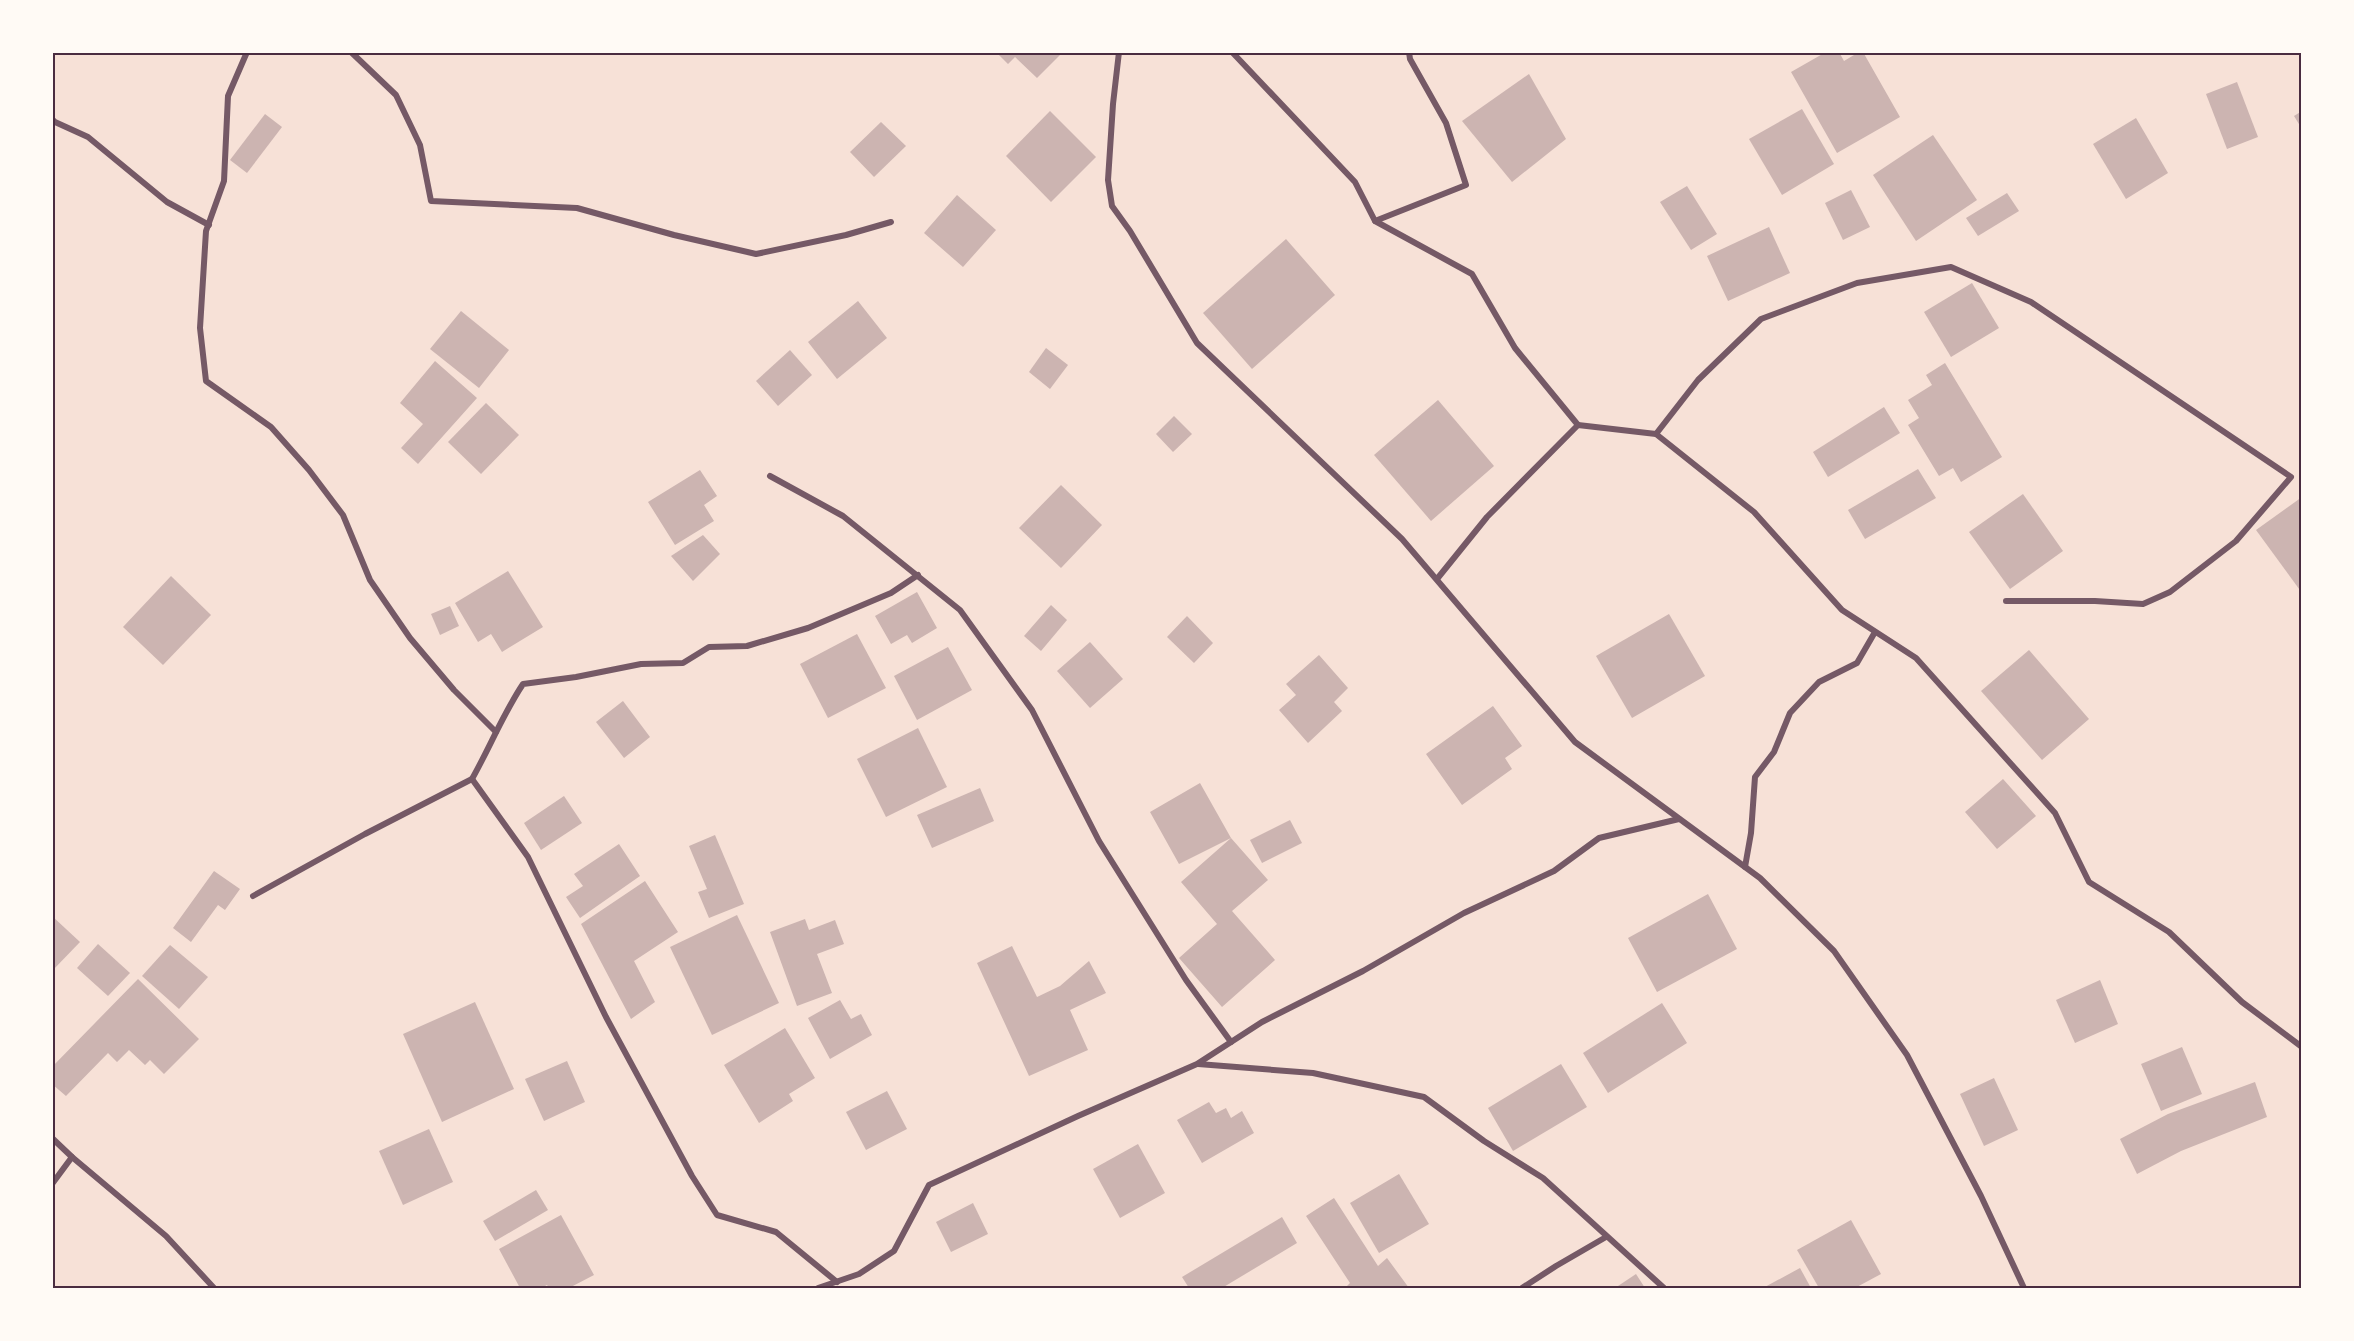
<svg xmlns="http://www.w3.org/2000/svg" width="2354" height="1341" font-family="'IBM Plex Sans',sans-serif">
<rect width="100%" height="100%" fill="#f7e1d7"/>
<g fill="#ccb4b1">
<path d="M 996,52 L 1063,52 L 1037,78 L 1015,57 L 1008,64 Z"/>
<path d="M 1826,52 L 1839,52 L 1844,61 L 1859,52 L 1863,52 L 1900,117 L 1837,153 L 1791,72 Z"/>
<path d="M 1529,74 L 1566,139 L 1512,182 L 1462,121 Z"/>
<path d="M 2237,82 L 2258,137 L 2227,149 L 2206,94 Z"/>
<path d="M 1802,109 L 1834,164 L 1782,195 L 1749,139 Z"/>
<path d="M 1050,111 L 1096,157 L 1051,202 L 1006,156 Z"/>
<path d="M 2302,111 L 2302,129 L 2294,116 Z"/>
<path d="M 265,114 L 282,127 L 247,173 L 230,160 Z"/>
<path d="M 2136,118 L 2168,173 L 2126,199 L 2093,144 Z"/>
<path d="M 881,122 L 906,146 L 874,177 L 850,152 Z"/>
<path d="M 1933,135 L 1977,200 L 1916,241 L 1873,175 Z"/>
<path d="M 1687,186 L 1717,234 L 1691,250 L 1660,202 Z"/>
<path d="M 1851,190 L 1870,227 L 1843,240 L 1825,203 Z"/>
<path d="M 2007,193 L 2019,211 L 1978,236 L 1966,218 Z"/>
<path d="M 957,195 L 996,230 L 963,267 L 924,233 Z"/>
<path d="M 1769,227 L 1790,273 L 1728,301 L 1707,256 Z"/>
<path d="M 1286,239 L 1335,295 L 1252,369 L 1203,313 Z"/>
<path d="M 1972,283 L 1999,328 L 1951,357 L 1924,312 Z"/>
<path d="M 858,301 L 887,338 L 837,379 L 808,342 Z"/>
<path d="M 461,311 L 509,350 L 479,388 L 430,349 Z"/>
<path d="M 1046,348 L 1068,365 L 1050,389 L 1029,372 Z"/>
<path d="M 790,350 L 812,375 L 778,406 L 756,381 Z"/>
<path d="M 435,361 L 477,398 L 418,464 L 401,448 L 423,424 L 400,403 Z"/>
<path d="M 1945,363 L 2002,457 L 1961,482 L 1953,468 L 1939,476 L 1908,425 L 1919,418 L 1908,400 L 1932,385 L 1926,375 Z"/>
<path d="M 1438,400 L 1494,466 L 1431,521 L 1374,455 Z"/>
<path d="M 486,403 L 519,435 L 481,474 L 448,442 Z"/>
<path d="M 1884,407 L 1900,433 L 1828,477 L 1813,452 Z"/>
<path d="M 1174,416 L 1192,434 L 1173,452 L 1156,434 Z"/>
<path d="M 1918,469 L 1936,498 L 1865,539 L 1848,510 Z"/>
<path d="M 700,470 L 717,496 L 704,505 L 714,521 L 675,545 L 648,502 Z"/>
<path d="M 1061,485 L 1102,525 L 1061,568 L 1019,528 Z"/>
<path d="M 2023,494 L 2063,551 L 2010,589 L 1969,532 Z"/>
<path d="M 2302,497 L 2302,593 L 2256,530 Z"/>
<path d="M 703,535 L 720,554 L 693,581 L 671,556 Z"/>
<path d="M 508,571 L 543,627 L 502,652 L 491,634 L 478,642 L 455,603 Z"/>
<path d="M 171,576 L 211,615 L 163,665 L 123,627 Z"/>
<path d="M 917,592 L 937,628 L 912,643 L 907,635 L 891,644 L 875,616 Z"/>
<path d="M 1051,605 L 1067,620 L 1041,651 L 1024,636 Z"/>
<path d="M 450,606 L 459,626 L 440,635 L 431,614 Z"/>
<path d="M 1669,614 L 1705,676 L 1632,718 L 1596,656 Z"/>
<path d="M 1187,616 L 1213,643 L 1194,663 L 1167,637 Z"/>
<path d="M 857,634 L 886,688 L 828,718 L 800,664 Z"/>
<path d="M 1090,642 L 1123,679 L 1090,708 L 1057,671 Z"/>
<path d="M 948,647 L 972,690 L 917,720 L 894,676 Z"/>
<path d="M 2029,650 L 2089,719 L 2042,760 L 1981,691 Z"/>
<path d="M 1319,655 L 1348,688 L 1334,702 L 1342,711 L 1308,743 L 1279,710 L 1296,695 L 1286,684 Z"/>
<path d="M 623,701 L 650,737 L 624,758 L 596,722 Z"/>
<path d="M 1493,706 L 1522,746 L 1505,758 L 1512,769 L 1462,805 L 1426,754 Z"/>
<path d="M 918,728 L 947,787 L 886,817 L 857,759 Z"/>
<path d="M 2003,779 L 2036,816 L 1997,849 L 1965,812 Z"/>
<path d="M 1200,783 L 1231,838 L 1268,880 L 1232,911 L 1275,960 L 1222,1007 L 1179,958 L 1217,924 L 1181,882 L 1231,838 L 1179,864 L 1150,812 Z"/>
<path d="M 980,788 L 994,821 L 932,848 L 917,815 Z"/>
<path d="M 564,796 L 582,823 L 541,850 L 524,823 Z"/>
<path d="M 1290,820 L 1302,843 L 1262,863 L 1250,840 Z"/>
<path d="M 715,835 L 744,904 L 709,918 L 698,892 L 707,889 L 689,846 Z"/>
<path d="M 619,844 L 640,876 L 580,918 L 566,897 L 583,886 L 574,874 Z"/>
<path d="M 214,871 L 240,889 L 225,910 L 218,905 L 191,942 L 173,928 Z"/>
<path d="M 645,881 L 678,932 L 634,961 L 655,1002 L 631,1019 L 581,924 Z"/>
<path d="M 1708,894 L 1737,949 L 1657,992 L 1628,938 Z"/>
<path d="M 737,915 L 779,1003 L 712,1035 L 670,947 Z"/>
<path d="M 52,916 L 80,942 L 52,971 Z"/>
<path d="M 805,919 L 809,930 L 835,920 L 844,944 L 817,954 L 832,993 L 797,1006 L 770,932 Z"/>
<path d="M 98,944 L 130,973 L 108,996 L 77,968 Z"/>
<path d="M 170,945 L 208,977 L 179,1009 L 142,976 Z"/>
<path d="M 1012,946 L 1037,997 L 1060,986 L 1089,961 L 1106,993 L 1070,1010 L 1088,1050 L 1029,1076 L 977,963 Z"/>
<path d="M 138,979 L 199,1039 L 164,1074 L 150,1060 L 145,1065 L 129,1050 L 117,1062 L 108,1053 L 66,1096 L 52,1084 L 52,1067 Z"/>
<path d="M 2100,980 L 2118,1024 L 2075,1043 L 2056,1000 Z"/>
<path d="M 840,1000 L 851,1019 L 861,1014 L 872,1035 L 830,1059 L 808,1018 Z"/>
<path d="M 475,1002 L 514,1089 L 442,1122 L 403,1034 Z"/>
<path d="M 1662,1003 L 1687,1043 L 1608,1093 L 1583,1053 Z"/>
<path d="M 785,1028 L 815,1078 L 789,1094 L 793,1101 L 759,1123 L 724,1065 Z"/>
<path d="M 2182,1047 L 2202,1094 L 2161,1111 L 2141,1064 Z"/>
<path d="M 567,1061 L 585,1102 L 544,1121 L 525,1079 Z"/>
<path d="M 1561,1064 L 1587,1107 L 1513,1151 L 1488,1108 Z"/>
<path d="M 1994,1078 L 2018,1130 L 1984,1146 L 1960,1094 Z"/>
<path d="M 2255,1082 L 2267,1117 L 2181,1151 L 2137,1174 L 2120,1139 L 2168,1114 Z"/>
<path d="M 887,1091 L 907,1129 L 866,1150 L 846,1112 Z"/>
<path d="M 1209,1102 L 1216,1113 L 1226,1108 L 1231,1118 L 1242,1111 L 1254,1133 L 1202,1163 L 1177,1120 Z"/>
<path d="M 429,1129 L 453,1182 L 403,1205 L 379,1151 Z"/>
<path d="M 1138,1144 L 1165,1193 L 1120,1218 L 1093,1169 Z"/>
<path d="M 1399,1174 L 1429,1224 L 1379,1253 L 1350,1203 Z"/>
<path d="M 536,1190 L 548,1210 L 495,1241 L 483,1221 Z"/>
<path d="M 1334,1198 L 1378,1266 L 1387,1258 L 1409,1288 L 1347,1288 L 1346,1287 L 1350,1283 L 1306,1216 Z"/>
<path d="M 973,1203 L 988,1234 L 951,1252 L 936,1222 Z"/>
<path d="M 561,1215 L 594,1275 L 569,1288 L 549,1288 L 547,1285 L 541,1288 L 520,1288 L 499,1249 Z"/>
<path d="M 1282,1217 L 1297,1243 L 1222,1288 L 1189,1288 L 1182,1277 Z"/>
<path d="M 1851,1220 L 1881,1274 L 1855,1288 L 1819,1288 L 1797,1250 Z"/>
<path d="M 1800,1268 L 1811,1288 L 1763,1288 Z"/>
<path d="M 1636,1274 L 1645,1288 L 1620,1288 L 1618,1286 Z"/>
</g>
<g fill="none" stroke-linecap="round" stroke-linejoin="round">
<g stroke="#755966" stroke-width="6">
<path d="M 247,52 L 228,96 L 224,181 L 206,231 L 200,328 L 206,381 L 271,427 L 309,470 L 343,515 L 370,580 L 410,638 L 454,690 L 496,732"/>
<path d="M 351,52 L 396,95 L 420,145 L 431,201 L 577,208 L 674,235 L 756,254 L 846,235 L 891,222"/>
<path d="M 1119,52 L 1113,104 L 1108,180 L 1112,206 L 1130,231 L 1197,343 L 1402,539 L 1575,742 L 1760,878 L 1834,951 L 1907,1055 L 1981,1196 L 2024,1288"/>
<path d="M 1232,52 L 1355,182 L 1375,221 L 1472,274 L 1515,348 L 1578,425"/>
<path d="M 52,119 L 55,122 L 88,137 L 167,202 L 209,225"/>
<path d="M 1375,221 L 1466,185 L 1446,123 L 1410,59 L 1409,52"/>
<path d="M 1656,434 L 1698,380 L 1761,319 L 1857,283 L 1951,267 L 2031,302 L 2291,477 L 2236,541 L 2170,592 L 2143,604 L 2095,601 L 2006,601"/>
<path d="M 770,476 L 843,516 L 960,610 L 1032,710 L 1099,841 L 1186,980 L 1231,1042"/>
<path d="M 1437,579 L 1487,517 L 1578,425 L 1656,434 L 1754,512 L 1842,610 L 1916,658 L 2055,813 L 2089,882 L 2169,932 L 2242,1002 L 2302,1047"/>
<path d="M 472,779 C 490,747 503,714 523,684 L 576,677 L 641,664 L 683,663 L 709,647 L 747,646 L 808,628 L 891,593 L 918,575"/>
<path d="M 1745,867 L 1751,833 L 1755,777 L 1774,752 L 1790,713 L 1819,682 L 1857,663 L 1875,632"/>
<path d="M 253,896 L 365,834 L 472,779 L 528,857 L 606,1017 L 692,1176 L 717,1215 L 776,1232 L 837,1282"/>
<path d="M 1198,1064 L 1313,1073 L 1424,1097 L 1484,1141 L 1543,1178 L 1664,1288"/>
<path d="M 52,1138 L 72,1157 L 52,1184"/>
<path d="M 72,1157 L 166,1236 L 214,1288"/>
<path d="M 818,1288 L 859,1274 L 894,1251 L 929,1185 L 1078,1116 L 1197,1064 L 1262,1022 L 1363,971 L 1464,913 L 1554,871 L 1599,838 L 1679,819"/>
<path d="M 1522,1288 L 1556,1266 L 1606,1237"/>
</g>
</g>
<rect width="2354" height="1341" fill="none" stroke="#fffaf5" stroke-width="108"/>
<rect x="54" y="54" width="2246" height="1233" fill="none" stroke="#4a2c40" stroke-width="2"/>
</svg>
